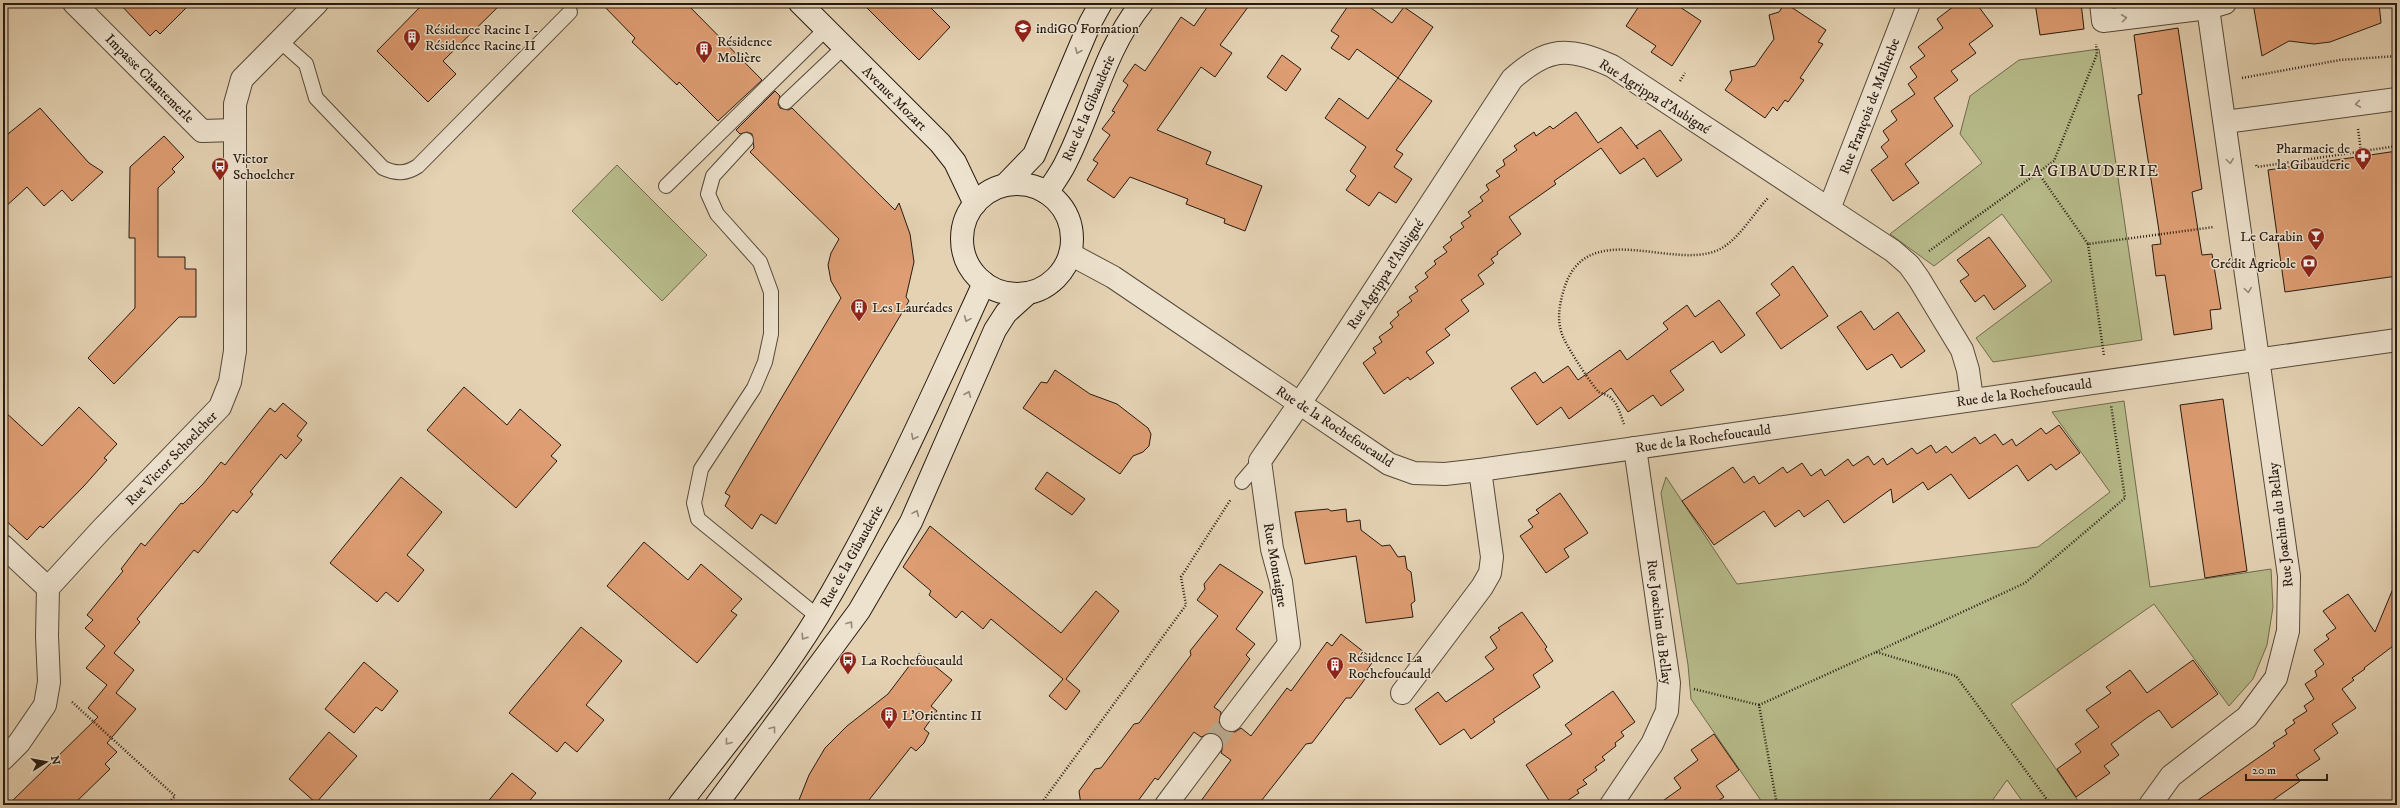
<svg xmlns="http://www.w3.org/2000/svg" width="2400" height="808" font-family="'IM FELL DW Pica',serif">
<rect width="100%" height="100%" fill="#e4d2b3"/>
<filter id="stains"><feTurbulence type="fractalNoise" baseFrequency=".005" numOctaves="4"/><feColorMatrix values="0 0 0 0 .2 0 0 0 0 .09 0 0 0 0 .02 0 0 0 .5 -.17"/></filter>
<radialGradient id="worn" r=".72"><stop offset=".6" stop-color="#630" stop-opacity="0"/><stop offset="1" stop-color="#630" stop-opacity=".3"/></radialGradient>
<g fill="#b7bb8a" stroke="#6f6b4e">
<path d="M 2099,49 L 2142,340 L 1993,362 L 1976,338 L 2052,281 L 2002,214 L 1934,266 L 1890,234 L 1982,163 L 1960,134 L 1970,96 L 2019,60 Z"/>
<path d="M 617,165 L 707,255 L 662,301 L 572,211 Z"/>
<path d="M 2124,401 L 2150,587 L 2271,569 L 2273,607 L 2267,645 L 2253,679 L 2229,706 L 2154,604 L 2011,704 L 2081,805 L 2025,805 L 2007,780 L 1989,805 L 1764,805 L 1691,699 L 1688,665 L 1661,493 L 1666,477 L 1737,584 L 2038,547 L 2110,492 L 2052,412 Z"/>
</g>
<g fill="#de9d72" stroke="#271b12">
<path d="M 119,3 L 191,3 L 160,34 L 156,30 L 150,36 Z"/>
<path d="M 424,3 L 502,3 L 443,61 L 456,74 L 428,102 L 377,51 Z"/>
<path d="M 601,3 L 686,3 L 762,80 L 718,121 L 679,82 L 677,85 L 632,42 L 635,38 Z"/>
<path d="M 862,3 L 926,3 L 950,27 L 919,60 Z"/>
<path d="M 1210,3 L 1251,3 L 1220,45 L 1232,53 L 1215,77 L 1201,67 L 1157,130 L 1211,152 L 1206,164 L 1262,186 L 1245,231 L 1224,223 L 1225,219 L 1186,204 L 1188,199 L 1130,177 L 1114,198 L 1087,180 L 1098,163 L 1093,160 L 1110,135 L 1102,129 L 1115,112 L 1112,111 L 1128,85 L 1123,81 L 1135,64 L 1145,71 L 1181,17 L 1194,26 Z"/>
<path d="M 1350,3 L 1364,3 L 1392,23 L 1404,7 L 1433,27 L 1398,78 L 1357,49 L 1349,60 L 1331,48 L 1339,36 L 1331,31 Z"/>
<path d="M 1641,3 L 1674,3 L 1701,21 L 1672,66 L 1651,52 L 1656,46 L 1626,26 Z"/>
<path d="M 1785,3 L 1826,30 L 1818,42 L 1823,44 L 1800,78 L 1804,80 L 1788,102 L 1785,100 L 1777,111 L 1773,107 L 1765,118 L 1725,90 L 1732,80 L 1730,71 L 1755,66 L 1764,53 L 1774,39 L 1769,15 L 1779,12 Z"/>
<path d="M 1958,3 L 1976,3 L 1993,26 L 1969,44 L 1976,53 L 1951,71 L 1958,80 L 1934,98 L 1953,126 L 1905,164 L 1919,183 L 1893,201 L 1871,170 L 1888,157 L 1881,147 L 1889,140 L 1883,131 L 1897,120 L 1891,111 L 1915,94 L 1908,84 L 1917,77 L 1910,67 L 1925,56 L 1918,47 L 1943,28 L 1937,19 Z"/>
<path d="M 2035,3 L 2081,3 L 2084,29 L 2040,35 Z"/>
<path d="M 2253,3 L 2379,3 L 2381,23 L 2330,42 L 2314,44 L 2289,41 L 2262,56 Z"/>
<path d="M 2178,28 L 2202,189 L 2192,192 L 2198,230 L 2202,255 L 2212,254 L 2221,309 L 2210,310 L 2212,329 L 2174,335 L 2165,275 L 2156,276 L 2152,245 L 2161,244 L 2138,95 L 2142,94 L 2134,35 Z"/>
<path d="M 1282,55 L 1301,69 L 1286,91 L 1267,77 Z"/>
<path d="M 1398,78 L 1432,101 L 1396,150 L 1403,154 L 1394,167 L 1412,179 L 1396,203 L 1379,192 L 1369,206 L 1346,190 L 1356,176 L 1350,171 L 1366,147 L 1325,118 L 1339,98 L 1368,119 Z"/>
<path d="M 775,91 L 780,96 L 778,104 L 780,108 L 788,110 L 792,108 L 895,210 L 899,203 L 910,234 L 914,262 L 906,297 L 909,301 L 776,524 L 761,514 L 752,529 L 725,506 L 730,496 L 725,493 L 841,298 L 831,281 L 828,265 L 831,253 L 839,239 L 750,152 L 754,148 L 752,134 L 747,132 L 740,134 L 736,130 Z"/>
<path d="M 40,108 L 89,163 L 103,172 L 72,201 L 62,190 L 44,206 L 27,187 L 3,209 L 3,138 Z"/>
<path d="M 1576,112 L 1598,143 L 1621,127 L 1638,149 L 1636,146 L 1660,130 L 1682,160 L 1657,177 L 1644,158 L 1620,174 L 1601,148 L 1554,181 L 1556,184 L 1509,217 L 1521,234 L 1497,252 L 1498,254 L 1491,259 L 1494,263 L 1478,275 L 1484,284 L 1461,300 L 1469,311 L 1445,329 L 1450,335 L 1426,352 L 1434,363 L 1410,380 L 1408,377 L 1384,394 L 1363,363 L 1376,353 L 1373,348 L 1382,342 L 1379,337 L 1393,327 L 1390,323 L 1399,315 L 1397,312 L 1412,301 L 1409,297 L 1418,291 L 1415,287 L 1428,277 L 1425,273 L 1436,264 L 1434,261 L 1447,252 L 1443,247 L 1452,240 L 1450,237 L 1464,227 L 1461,223 L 1471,216 L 1468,212 L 1483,201 L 1480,197 L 1489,190 L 1486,185 L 1500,176 L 1496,171 L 1505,165 L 1503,160 L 1517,150 L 1514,146 L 1534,132 L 1536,136 L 1550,126 L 1553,129 Z"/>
<path d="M 164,136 L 184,157 L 172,169 L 175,172 L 158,188 L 158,257 L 185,257 L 185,269 L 196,269 L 196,317 L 179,317 L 114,384 L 88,358 L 135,308 L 135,238 L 129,238 L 130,167 Z"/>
<path d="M 2397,151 L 2397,276 L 2285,292 L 2268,170 Z"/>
<path d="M 1989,237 L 2026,286 L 1994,310 L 1984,295 L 1975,302 L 1960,281 L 1969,275 L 1957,260 Z"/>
<path d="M 1793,266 L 1828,316 L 1781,349 L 1756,313 L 1780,295 L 1771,284 Z"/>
<path d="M 1719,300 L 1745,335 L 1721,353 L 1713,341 L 1670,371 L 1684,390 L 1661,406 L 1653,395 L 1628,412 L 1611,388 L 1569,419 L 1561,407 L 1537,425 L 1511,388 L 1535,372 L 1543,383 L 1568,366 L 1578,380 L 1620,350 L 1627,360 L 1668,329 L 1663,323 L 1687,305 L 1695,317 Z"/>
<path d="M 1861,311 L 1874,330 L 1898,312 L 1925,351 L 1901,368 L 1892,354 L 1867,370 L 1837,327 Z"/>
<path d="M 1055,370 L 1090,394 L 1117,404 L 1148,428 L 1151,434 L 1149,446 L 1143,452 L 1133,456 L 1120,474 L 1023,408 L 1041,382 L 1047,383 Z"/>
<path d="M 464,387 L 507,425 L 520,409 L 561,445 L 551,456 L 557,461 L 516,508 L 427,430 Z"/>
<path d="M 2223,399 L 2247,571 L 2205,578 L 2180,405 Z"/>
<path d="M 283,403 L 307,423 L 297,436 L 302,440 L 286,459 L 281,454 L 250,492 L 253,494 L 237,513 L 233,510 L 198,553 L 194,550 L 137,619 L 140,622 L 114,653 L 134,670 L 116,693 L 136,709 L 107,743 L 117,752 L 105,764 L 110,769 L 73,805 L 8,805 L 98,717 L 88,708 L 107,685 L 86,668 L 105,646 L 85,628 L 93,620 L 87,615 L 123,571 L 121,569 L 141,543 L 145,546 L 181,503 L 183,504 L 203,484 L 221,462 L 225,465 L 270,408 L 275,412 Z"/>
<path d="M 79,407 L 117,444 L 104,458 L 107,460 L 84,486 L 43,528 L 40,526 L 27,540 L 3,518 L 3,410 L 42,446 Z"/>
<path d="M 2059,425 L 2080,453 L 2056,470 L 2051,464 L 2028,481 L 2017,465 L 1969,499 L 1951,474 L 1928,490 L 1923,482 L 1893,503 L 1891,489 L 1844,523 L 1828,500 L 1804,517 L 1799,510 L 1775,527 L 1764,511 L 1714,545 L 1682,501 L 1733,467 L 1744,483 L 1754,476 L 1759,484 L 1783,467 L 1787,473 L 1802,463 L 1811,476 L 1821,469 L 1825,476 L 1848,459 L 1853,466 L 1868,456 L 1874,465 L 1883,458 L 1887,465 L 1912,448 L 1917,454 L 1931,445 L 1936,453 L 1946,446 L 1952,453 L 1975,437 L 1980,444 L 1995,434 L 2003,445 L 2012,439 L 2016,446 L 2041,428 L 2046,434 Z"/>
<path d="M 1047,472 L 1085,499 L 1072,515 L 1035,489 Z"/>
<path d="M 401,477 L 442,512 L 407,555 L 424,570 L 398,602 L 386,592 L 377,602 L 330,563 Z"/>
<path d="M 1560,493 L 1588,533 L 1564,549 L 1569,557 L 1546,573 L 1520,536 L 1533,527 L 1528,520 L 1539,513 L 1536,510 Z"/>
<path d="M 1328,509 L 1331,511 L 1346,509 L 1347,522 L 1360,520 L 1361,530 L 1382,546 L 1390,545 L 1398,557 L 1405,556 L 1407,569 L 1411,572 L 1415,601 L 1411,604 L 1413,617 L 1366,623 L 1356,556 L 1305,564 L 1295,512 Z"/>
<path d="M 930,526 L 1061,633 L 1096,591 L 1119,611 L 1066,679 L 1080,691 L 1066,710 L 1049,696 L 1063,679 L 991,619 L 983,629 L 962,611 L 956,618 L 929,595 L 931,591 L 903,567 Z"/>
<path d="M 644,542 L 688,580 L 701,564 L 742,599 L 731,611 L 737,615 L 697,663 L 607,586 Z"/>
<path d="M 1220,564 L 1263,592 L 1236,629 L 1255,644 L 1246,655 L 1250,659 L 1214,707 L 1221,712 L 1219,724 L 1224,730 L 1235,732 L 1241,728 L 1251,736 L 1287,688 L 1291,691 L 1327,642 L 1332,646 L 1341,634 L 1374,660 L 1367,670 L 1368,675 L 1351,698 L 1346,698 L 1312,743 L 1306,744 L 1258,805 L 1198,805 L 1231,760 L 1221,753 L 1223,746 L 1219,735 L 1212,733 L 1201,737 L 1194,732 L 1158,780 L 1155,778 L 1135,805 L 1081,805 L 1079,791 L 1095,769 L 1101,768 L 1134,724 L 1139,723 L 1191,655 L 1190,651 L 1218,616 L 1197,600 L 1205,589 L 1204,584 Z"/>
<path d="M 2397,579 L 2397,643 L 2364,668 L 2365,669 L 2352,678 L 2354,680 L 2342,689 L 2356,708 L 2332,724 L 2338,733 L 2314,750 L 2320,759 L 2296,775 L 2300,781 L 2266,805 L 2191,805 L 2275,746 L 2273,743 L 2287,734 L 2285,730 L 2295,723 L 2293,720 L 2307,711 L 2304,706 L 2314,699 L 2305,684 L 2317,676 L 2315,671 L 2324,664 L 2314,650 L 2329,639 L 2326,635 L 2336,628 L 2323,611 L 2348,594 L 2375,632 Z"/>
<path d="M 1522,612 L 1547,647 L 1545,649 L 1553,661 L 1533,675 L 1540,687 L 1493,719 L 1495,722 L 1471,739 L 1464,729 L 1440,745 L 1415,709 L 1438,692 L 1446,702 L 1494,669 L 1485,657 L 1497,648 L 1490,637 L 1500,630 L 1498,628 Z"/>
<path d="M 581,627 L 622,661 L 586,705 L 604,720 L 577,752 L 565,742 L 557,752 L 509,713 Z"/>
<path d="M 919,653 L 952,680 L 931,706 L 937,711 L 924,729 L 929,733 L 924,743 L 916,751 L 911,747 L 865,805 L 797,805 L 809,775 L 825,748 L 847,726 L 888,694 Z"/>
<path d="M 2193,660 L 2218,694 L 2172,728 L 2159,710 L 2148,717 L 2111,744 L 2119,755 L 2104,766 L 2110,773 L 2076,797 L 2057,769 L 2081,752 L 2075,744 L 2099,727 L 2086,710 L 2111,693 L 2106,687 L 2130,670 L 2147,693 Z"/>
<path d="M 364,662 L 398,691 L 382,711 L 376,707 L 354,733 L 325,709 Z"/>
<path d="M 1613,691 L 1635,722 L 1621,732 L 1624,736 L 1615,743 L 1616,746 L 1602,757 L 1605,760 L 1595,767 L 1597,770 L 1583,780 L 1587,784 L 1577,790 L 1579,793 L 1561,805 L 1552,805 L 1526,765 L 1572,734 L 1565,725 Z"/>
<path d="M 329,732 L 357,756 L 316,803 L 289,779 Z"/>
<path d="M 1714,734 L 1739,770 L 1716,786 L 1724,797 L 1712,805 L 1657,805 L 1681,788 L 1674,778 L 1698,760 L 1691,750 Z"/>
<path d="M 512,773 L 536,793 L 526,805 L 485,805 Z"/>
</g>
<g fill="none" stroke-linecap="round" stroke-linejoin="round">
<path stroke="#bead93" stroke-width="22" stroke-dasharray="22 11" stroke-linecap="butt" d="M 1211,745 L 1231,720"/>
<g stroke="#56493a" stroke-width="16">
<g id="lane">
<path d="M 279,40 L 306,64 L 316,98 L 383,168 C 396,174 406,174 418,166 L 570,12"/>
<path d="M 786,102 L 844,47"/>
<path d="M 746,140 L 713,176 L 708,194 L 717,214 L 760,262 L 771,292 L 771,334 L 765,362 L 754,388 L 701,469 L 694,503 L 698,519 L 817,616"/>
<path d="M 666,186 L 826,29"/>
<path d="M 1242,482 L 1260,461"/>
</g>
</g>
<g stroke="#56493a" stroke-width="24">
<g id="street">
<path d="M 74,3 L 202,131 L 235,130"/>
<path d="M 2101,3 L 2103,21 L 2208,8 L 2225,3"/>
<path d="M 2225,122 L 2397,99"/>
<path d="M 1829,209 L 1909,3"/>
<path d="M 1070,254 L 1113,277 L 1389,464 L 1414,473 L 1445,474 L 1480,470 L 2397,340"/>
<path d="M 3,546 L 48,588"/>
<path d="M 1402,693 L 1482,587 L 1490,573 L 1492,557 L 1480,470"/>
<path d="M 1231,720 L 1289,644 L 1281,582 L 1272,549 L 1260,461 L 1315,381 L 1512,79 C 1548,47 1568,46 1612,66 L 1893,251 L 1909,265 L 1919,279 L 1962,350 L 1968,370 L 1972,399"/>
<path d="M 3,759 L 19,743 L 45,705 L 49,682 L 47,636 L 48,588 L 101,530 L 220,407 L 230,382 L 235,351 L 235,104 L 242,79 L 317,3"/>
<path d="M 1166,805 L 1211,745"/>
<path d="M 1611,805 L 1652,744 L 1667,711 L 1669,683 L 1635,448"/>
<path d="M 2150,805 L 2171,776 L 2247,717 L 2276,678 L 2288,631 L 2289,576 L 2208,8"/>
</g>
</g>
<g stroke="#271b12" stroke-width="24">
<g id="secondary">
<path d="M 800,3 L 940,143 L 955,162 L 975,204"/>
<circle cx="1017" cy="239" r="55"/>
<path d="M 1005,185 L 1034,155 L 1090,23 L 1101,3"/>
<path d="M 1047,193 C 1053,183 1061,173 1066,162 C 1093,109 1104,50 1142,3"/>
<path d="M 679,805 C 727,743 777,683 818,616 C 882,509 932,396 984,283"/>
<path d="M 716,805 L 859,611 L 911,522 L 995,330 L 1006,313 L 1028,293"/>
</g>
</g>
<g stroke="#271b12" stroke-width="2.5" stroke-dasharray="1 2" stroke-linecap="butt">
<path d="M 2242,78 L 2340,60 L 2397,56"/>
<path d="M 1680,81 L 1685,73"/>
<path d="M 2358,129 L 2361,151"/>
<path d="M 2256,165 L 2257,167 L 2397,146"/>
<path d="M 2039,174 L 2088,244 L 2214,227"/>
<path d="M 2088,244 L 2104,356"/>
<path d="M 1929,251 L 2054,161 L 2097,54 L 2096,44"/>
<path d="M 1624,424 C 1621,417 1618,404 1612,399 C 1609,395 1603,394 1599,392 C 1592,386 1568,348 1564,339 C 1556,322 1559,306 1564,289 C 1586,216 1672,271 1718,250 C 1738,241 1753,214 1768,198"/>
<path d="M 1876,652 L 2025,583 L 2125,498 L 2111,405"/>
<path d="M 1694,689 L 1759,705 L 1777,805"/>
<path d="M 72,702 L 175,796 L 167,805"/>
<path d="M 1759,705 L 1876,652 L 1956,676 L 2051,805"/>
<path d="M 1040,805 L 1186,605 L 1181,577 L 1231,499"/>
</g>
<use href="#lane" stroke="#ede2ce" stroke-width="14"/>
<use href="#street" stroke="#ede2ce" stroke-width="22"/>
<use href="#secondary" stroke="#ede2ce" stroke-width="22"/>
</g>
<defs><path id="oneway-chevron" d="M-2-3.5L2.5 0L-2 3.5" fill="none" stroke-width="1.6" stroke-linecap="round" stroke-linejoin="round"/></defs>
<g stroke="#948879">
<use href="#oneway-chevron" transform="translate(2124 18) rotate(-7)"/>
<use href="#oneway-chevron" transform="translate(1078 51) rotate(113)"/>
<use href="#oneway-chevron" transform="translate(2358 104) rotate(172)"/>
<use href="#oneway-chevron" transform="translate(2230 161) rotate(82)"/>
<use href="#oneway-chevron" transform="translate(2248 290) rotate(82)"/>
<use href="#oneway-chevron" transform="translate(967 319) rotate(114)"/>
<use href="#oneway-chevron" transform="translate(968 394) rotate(-67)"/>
<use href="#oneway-chevron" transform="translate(914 437) rotate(117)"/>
<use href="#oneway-chevron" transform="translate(916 513) rotate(-66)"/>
<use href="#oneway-chevron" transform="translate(850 624) rotate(-54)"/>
<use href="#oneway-chevron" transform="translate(804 637) rotate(123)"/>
<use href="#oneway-chevron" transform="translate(773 729) rotate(-53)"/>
<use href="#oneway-chevron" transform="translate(728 742) rotate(128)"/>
</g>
<defs>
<g id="university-pin" transform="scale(0.9)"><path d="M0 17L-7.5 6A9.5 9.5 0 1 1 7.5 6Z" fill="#8f2418" stroke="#ede2ce"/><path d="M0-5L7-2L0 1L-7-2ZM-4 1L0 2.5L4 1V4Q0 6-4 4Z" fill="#fff"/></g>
<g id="building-pin" transform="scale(0.9)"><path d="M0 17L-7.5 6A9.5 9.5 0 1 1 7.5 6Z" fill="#8f2418" stroke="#ede2ce"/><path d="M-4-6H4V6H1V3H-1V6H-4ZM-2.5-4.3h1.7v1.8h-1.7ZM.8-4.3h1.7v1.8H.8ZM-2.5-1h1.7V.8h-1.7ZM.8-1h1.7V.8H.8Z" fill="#fff"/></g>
<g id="pharmacy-pin" transform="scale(0.9)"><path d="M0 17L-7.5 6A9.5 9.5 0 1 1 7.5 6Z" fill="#8f2418" stroke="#ede2ce"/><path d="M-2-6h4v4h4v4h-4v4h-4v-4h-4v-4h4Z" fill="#fff"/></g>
<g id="bus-pin" transform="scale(0.9)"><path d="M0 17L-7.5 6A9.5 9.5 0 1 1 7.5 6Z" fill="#8f2418" stroke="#ede2ce"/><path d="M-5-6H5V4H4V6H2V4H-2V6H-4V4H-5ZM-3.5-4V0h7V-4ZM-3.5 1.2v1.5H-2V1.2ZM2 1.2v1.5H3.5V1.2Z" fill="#fff"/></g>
<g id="bar-pin" transform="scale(0.9)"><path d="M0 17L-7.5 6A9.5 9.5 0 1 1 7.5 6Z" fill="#8f2418" stroke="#ede2ce"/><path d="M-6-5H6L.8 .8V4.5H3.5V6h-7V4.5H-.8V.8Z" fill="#fff"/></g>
<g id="bank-pin" transform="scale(0.9)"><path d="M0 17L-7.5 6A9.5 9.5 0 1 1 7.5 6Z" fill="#8f2418" stroke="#ede2ce"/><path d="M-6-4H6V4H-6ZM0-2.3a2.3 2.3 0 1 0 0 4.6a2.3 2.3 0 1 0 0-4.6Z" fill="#fff"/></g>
</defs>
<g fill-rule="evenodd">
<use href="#university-pin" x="1023" y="28"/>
<use href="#building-pin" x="412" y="37"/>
<use href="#building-pin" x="704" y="49"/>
<use href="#pharmacy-pin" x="2363" y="156"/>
<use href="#bus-pin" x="220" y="166"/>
<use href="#bar-pin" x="2316" y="236"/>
<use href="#bank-pin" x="2309" y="263"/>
<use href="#building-pin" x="859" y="307"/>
<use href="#bus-pin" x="848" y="660"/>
<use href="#building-pin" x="1335" y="665"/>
<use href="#building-pin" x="889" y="715"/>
</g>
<g text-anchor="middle" stroke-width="3" stroke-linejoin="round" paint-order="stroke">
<g font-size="14" fill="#271b12" stroke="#ede2ce" text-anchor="start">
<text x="1036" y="33">indiGO Formation</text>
<text x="425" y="34">Résidence Racine I -<tspan x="425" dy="16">Résidence Racine II</tspan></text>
<text x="717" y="46">Résidence<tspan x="717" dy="16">Molière</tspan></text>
<text x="2350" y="153" text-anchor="end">Pharmacie de<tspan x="2350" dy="16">la Gibauderie</tspan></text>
<text x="233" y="163">Victor<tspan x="233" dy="16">Schoelcher</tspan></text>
<text x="2303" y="241" text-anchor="end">Le Carabin</text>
<text x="2296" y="268" text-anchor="end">Crédit Agricole</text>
<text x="872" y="312">Les Lauréades</text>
<text x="1348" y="662">Résidence La<tspan x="1348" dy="16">Rochefoucauld</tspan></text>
<text x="861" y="665">La Rochefoucauld</text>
<text x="902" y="720">L'Orientine II</text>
</g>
<g font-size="14" fill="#271b12" stroke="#ede2ce">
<text transform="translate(150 78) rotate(45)" y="5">Impasse Chantemerle</text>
<text transform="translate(1655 96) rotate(32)" y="5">Rue Agrippa d'Aubigné</text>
<text transform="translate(895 98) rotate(45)" y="5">Avenue Mozart</text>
<text transform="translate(1869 106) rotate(-69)" y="5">Rue François de Malherbe</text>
<text transform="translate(1088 108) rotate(-67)" y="5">Rue de la Gibauderie</text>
<text transform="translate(1385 274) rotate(-57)" y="5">Rue Agrippa d'Aubigné</text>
<text transform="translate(2024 392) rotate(-8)" y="5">Rue de la Rochefoucauld</text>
<text transform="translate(1335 426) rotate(33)" y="5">Rue de la Rochefoucauld</text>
<text transform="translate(1703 438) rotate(-8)" y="5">Rue de la Rochefoucauld</text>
<text transform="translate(171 458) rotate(-46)" y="5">Rue Victor Schoelcher</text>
<text transform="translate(2280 525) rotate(-97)" y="5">Rue Joachim du Bellay</text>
<text transform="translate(851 556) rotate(-61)" y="5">Rue de la Gibauderie</text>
<text transform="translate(1276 565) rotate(80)" y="5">Rue Montaigne</text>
<text transform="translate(1660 622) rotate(83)" y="5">Rue Joachim du Bellay</text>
</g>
<g font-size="16" letter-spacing="1" fill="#271b12" stroke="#ede2ce">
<text x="2089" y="176">LA GIBAUDERIE</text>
</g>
</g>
<rect width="2400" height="808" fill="none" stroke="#e4d2b3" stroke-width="16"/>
<rect x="4" y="4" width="2392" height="800" fill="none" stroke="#271b12" stroke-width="2"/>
<rect x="8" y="8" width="2384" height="792" fill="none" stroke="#271b12"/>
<g transform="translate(46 762) rotate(79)" stroke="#ede2ce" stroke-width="3" paint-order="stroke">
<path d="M0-3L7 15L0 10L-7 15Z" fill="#271b12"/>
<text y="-6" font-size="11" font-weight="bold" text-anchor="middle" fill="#271b12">N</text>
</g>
<path d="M2246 774v6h81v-6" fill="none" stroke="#271b12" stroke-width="2"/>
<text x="2252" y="774" font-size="12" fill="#271b12" stroke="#ede2ce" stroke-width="3" paint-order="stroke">20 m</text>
<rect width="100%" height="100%" filter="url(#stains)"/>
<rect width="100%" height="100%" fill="url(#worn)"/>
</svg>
